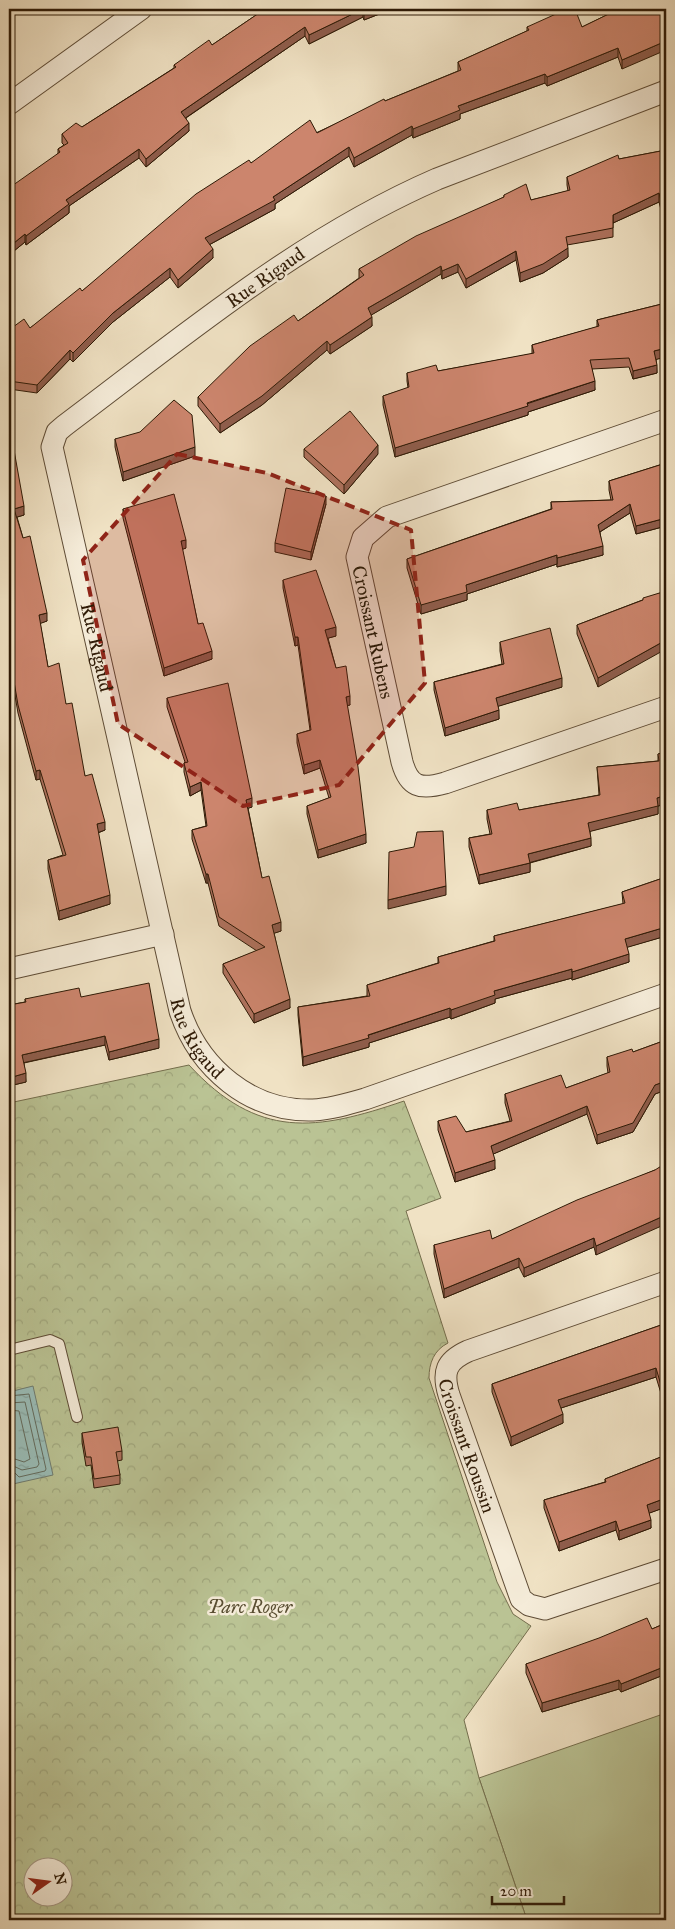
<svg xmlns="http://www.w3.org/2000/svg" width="675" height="1929" font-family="'IM FELL Great Primer',serif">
<defs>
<pattern id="forest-crowns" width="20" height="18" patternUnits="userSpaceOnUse" patternTransform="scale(1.25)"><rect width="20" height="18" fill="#bac394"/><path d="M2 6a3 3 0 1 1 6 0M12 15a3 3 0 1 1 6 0" fill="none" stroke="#a0a77e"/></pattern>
<pattern id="water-ripples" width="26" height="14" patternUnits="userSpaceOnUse" patternTransform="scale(1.25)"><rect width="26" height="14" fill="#9abdb7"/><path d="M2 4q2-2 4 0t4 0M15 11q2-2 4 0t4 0" fill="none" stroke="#85a29c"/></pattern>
</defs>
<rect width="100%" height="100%" fill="#f0e2c4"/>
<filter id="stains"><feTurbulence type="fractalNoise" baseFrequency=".004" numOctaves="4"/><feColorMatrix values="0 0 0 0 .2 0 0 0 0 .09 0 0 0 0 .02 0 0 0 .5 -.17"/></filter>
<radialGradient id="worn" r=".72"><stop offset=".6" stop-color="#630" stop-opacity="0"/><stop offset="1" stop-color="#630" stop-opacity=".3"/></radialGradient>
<path fill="#bac394" stroke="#746e4d" d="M 666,1713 L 666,1920 L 527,1920 L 479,1778 Z"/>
<path fill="url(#forest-crowns)" stroke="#746e4d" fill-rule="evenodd" d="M 189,1065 C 258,1140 316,1131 404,1101 L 441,1198 L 406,1211 L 448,1343 C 434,1350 429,1363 429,1378 L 497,1582 L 513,1614 L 531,1626 L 464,1720 L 479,1778 L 527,1920 L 9,1920 L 9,1103 ZM 32,1866 L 62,1866 L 62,1896 L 32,1896 Z"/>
<path fill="url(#water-ripples)" stroke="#6f7c70" d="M 33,1386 L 53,1475 L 13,1484 L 9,1466 L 9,1392 Z"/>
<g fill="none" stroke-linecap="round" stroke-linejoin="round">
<g stroke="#646c5e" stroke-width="1">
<path d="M 9,1396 L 29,1394 L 46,1469 L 45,1471 L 19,1477 L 14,1472 L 9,1470"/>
<path d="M 9,1403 L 25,1402 L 39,1464 L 37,1467 L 22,1470 L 9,1464"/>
<path d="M 9,1410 L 19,1411 L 30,1459 L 24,1462 L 9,1457"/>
</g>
<g stroke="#5e4c36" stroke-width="12">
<path id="service" d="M 9,1350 L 50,1340 L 59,1344 L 77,1417"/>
</g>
<g stroke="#5e4c36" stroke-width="23">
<g id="minor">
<path id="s1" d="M 666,91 L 437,179 C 299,239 184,336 64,426 L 57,432 L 52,447 L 180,1011 C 199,1068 250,1112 313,1110 C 331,1109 348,1104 365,1099 L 666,994"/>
<path d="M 9,104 L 141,9"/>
<path id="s2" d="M 666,420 L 387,517 L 363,538 L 357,557 L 402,762 C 409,787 420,790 445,783 L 666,707"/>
<path d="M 9,969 L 163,934"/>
<path id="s3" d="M 666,1282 L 468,1351 C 446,1361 442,1372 449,1395 L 521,1599 L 529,1605 L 545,1609 L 666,1569"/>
</g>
</g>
<use href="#service" stroke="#f5ecd9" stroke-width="10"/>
<use href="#minor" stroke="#f5ecd9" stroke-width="21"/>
</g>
<g fill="#af725e" stroke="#2e1a06">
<path d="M 265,9 L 392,9 L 364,20 L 363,17 L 309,44 L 305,36 L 186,118 L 189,131 L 146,167 L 139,158 L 69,206 L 69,213 L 26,245 L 25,242 L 9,255 L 58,153 L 58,149 L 64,145 L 62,143 L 62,134 L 82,127 L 174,68 L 174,65 L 212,45 Z"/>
<path d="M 614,9 L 666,9 L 622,69 L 618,57 L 547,86 L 545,83 L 460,114 L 460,119 L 413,138 L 412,135 L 354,167 L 349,156 L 275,204 L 275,209 L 209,245 L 213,258 L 178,288 L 170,277 L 113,322 L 73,362 L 70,359 L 37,393 L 9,389 L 9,330 L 30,328 L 82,291 L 251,163 L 385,101 L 458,71 L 458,62 L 527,31 L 527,27 L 582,27 L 615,11 Z"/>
<path d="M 666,150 L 666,229 L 659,202 L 613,223 L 613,237 L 567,245 L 568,257 L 543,273 L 520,282 L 516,260 L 466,288 L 458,272 L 442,279 L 441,274 L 371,315 L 372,326 L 330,354 L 327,350 L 262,405 L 220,433 L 198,406 L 198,397 L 298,321 L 359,278 L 359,269 L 504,197 L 504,195 L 531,200 L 568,191 L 567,185 L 567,177 L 619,159 Z"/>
<path d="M 666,303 L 666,357 L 656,359 L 657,373 L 633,379 L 629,367 L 592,369 L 595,390 L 528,412 L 528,415 L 395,457 L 383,405 L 383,396 L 408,388 L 407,381 L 407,373 L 438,371 L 532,354 L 532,345 L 597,327 L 597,320 Z"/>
<path d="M 9,422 L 24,515 L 17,517 L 47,621 L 40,623 L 48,667 L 66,704 L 85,776 L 105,830 L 98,833 L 110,904 L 59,920 L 48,869 L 48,860 L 63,855 L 40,779 L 36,780 L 18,713 L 9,661 Z"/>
<path d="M 115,439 L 195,456 L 123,481 L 115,447 Z"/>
<path d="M 304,449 L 378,454 L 344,494 L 304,457 Z"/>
<path d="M 666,463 L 666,526 L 636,534 L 630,513 L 600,532 L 603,555 L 557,567 L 557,564 L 467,594 L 467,600 L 421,614 L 407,568 L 407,559 L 551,509 L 551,502 L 611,500 L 609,490 L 609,481 Z"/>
<path d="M 326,504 L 311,560 L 275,552 L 275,543 Z"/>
<path d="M 123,509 L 186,548 L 182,549 L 198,624 L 212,659 L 164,676 L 123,518 Z"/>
<path d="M 283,580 L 336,636 L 328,638 L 336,668 L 350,705 L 347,705 L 366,843 L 318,858 L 307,814 L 307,806 L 329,798 L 320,768 L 304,774 L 297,743 L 297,734 L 310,730 L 298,645 L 295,646 L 283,588 Z"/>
<path d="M 666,591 L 598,687 L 577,634 L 577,625 Z"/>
<path d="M 500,642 L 562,687 L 498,706 L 499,719 L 445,736 L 434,690 L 434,682 L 502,664 L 500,651 Z"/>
<path d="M 167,698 L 252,807 L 248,808 L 262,878 L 281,931 L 274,933 L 290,1008 L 254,1023 L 223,973 L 223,964 L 257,951 L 219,926 L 208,883 L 206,883 L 192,839 L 192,830 L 206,826 L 201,790 L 190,796 L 184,772 L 184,763 L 185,762 L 167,707 Z"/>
<path d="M 666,752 L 666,804 L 658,806 L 658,814 L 590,831 L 591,846 L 530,863 L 530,872 L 479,884 L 469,847 L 469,838 L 490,834 L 487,819 L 487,810 L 519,810 L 599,795 L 597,767 L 658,761 L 658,754 Z"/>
<path d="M 666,877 L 666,936 L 627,947 L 629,962 L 572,980 L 572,978 L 495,999 L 495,1003 L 451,1019 L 450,1017 L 369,1043 L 369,1047 L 303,1066 L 298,1015 L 298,1007 L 367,996 L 367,985 L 438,963 L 438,957 L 494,941 L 494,936 L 623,904 L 622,892 Z"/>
<path d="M 81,997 L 159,1048 L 109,1060 L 105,1045 L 24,1063 L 26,1082 L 9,1086 L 9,1005 L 25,1002 L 25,999 Z"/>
<path d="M 666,1040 L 666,1090 L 655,1094 L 633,1132 L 597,1144 L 587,1114 L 493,1154 L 495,1169 L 455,1182 L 438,1130 L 438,1121 L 466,1132 L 510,1121 L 505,1103 L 505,1094 L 566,1088 L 608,1073 L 607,1066 L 607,1057 L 633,1052 Z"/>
<path d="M 655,1170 L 596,1255 L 594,1247 L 524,1277 L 519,1267 L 444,1298 L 434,1254 L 434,1245 L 492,1239 Z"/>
<path d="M 664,1324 L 663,1400 L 656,1377 L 561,1408 L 563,1423 L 511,1446 L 492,1392 L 492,1384 Z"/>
<path d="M 82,1433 L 122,1451 L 122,1460 L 117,1461 L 120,1475 L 120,1484 L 94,1488 L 91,1465 L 86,1466 L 82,1442 Z"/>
<path d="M 666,1455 L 666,1507 L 649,1513 L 651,1528 L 619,1540 L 616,1530 L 559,1551 L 544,1508 L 544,1500 L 605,1482 L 605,1479 Z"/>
<path d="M 666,1623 L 666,1674 L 621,1692 L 619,1689 L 542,1712 L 526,1673 L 526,1664 L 652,1629 Z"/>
</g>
<g fill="#8f5d4c" stroke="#2e1a06">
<path d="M 363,9 L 363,17 L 309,44 L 309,35 Z"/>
<path d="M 370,9 L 392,9 L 364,20 L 364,11 Z"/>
<path d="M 305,27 L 305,36 L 181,121 L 181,112 Z"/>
<path d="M 666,41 L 666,50 L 622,69 L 622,60 Z"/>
<path d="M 618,48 L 618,57 L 547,86 L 547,77 Z"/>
<path d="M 545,74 L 545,83 L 460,114 L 460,119 L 413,138 L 413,129 L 458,106 Z"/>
<path d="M 189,123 L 189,131 L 146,167 L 146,159 Z"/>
<path d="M 412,126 L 412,135 L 354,167 L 354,158 Z"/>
<path d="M 349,147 L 349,156 L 275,204 L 275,209 L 205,247 L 205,238 L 273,197 Z"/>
<path d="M 139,149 L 139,158 L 69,206 L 69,213 L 26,245 L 26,236 L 66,200 Z"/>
<path d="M 659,193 L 659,202 L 613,223 L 613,215 Z"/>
<path d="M 25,234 L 25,242 L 9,255 L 9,247 Z"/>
<path d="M 568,248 L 568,257 L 543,273 L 520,282 L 520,273 Z"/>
<path d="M 213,249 L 213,258 L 178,288 L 178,280 Z"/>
<path d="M 516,251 L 516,260 L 466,288 L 466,279 Z"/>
<path d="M 458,264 L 458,272 L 442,279 L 442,271 Z"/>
<path d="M 441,266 L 441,274 L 368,317 L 368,308 Z"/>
<path d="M 170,268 L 170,277 L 113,322 L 73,362 L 73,353 L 113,313 Z"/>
<path d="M 372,317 L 372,326 L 330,354 L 330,345 Z"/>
<path d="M 327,341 L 327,350 L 262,405 L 220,433 L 220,424 Z"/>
<path d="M 666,348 L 666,357 L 654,360 L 654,351 Z"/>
<path d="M 70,350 L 70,359 L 37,393 L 37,385 Z"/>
<path d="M 657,365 L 657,373 L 633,379 L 633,371 Z"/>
<path d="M 595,381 L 595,390 L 528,412 L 528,415 L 395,457 L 395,448 Z"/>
<path d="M 378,445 L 378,454 L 344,494 L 344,485 Z"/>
<path d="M 195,447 L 195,456 L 123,481 L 123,472 Z"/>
<path d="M 326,496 L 326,504 L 311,560 L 311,552 Z"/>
<path d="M 630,504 L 630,513 L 598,533 L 598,525 Z"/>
<path d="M 24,506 L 24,515 L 14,518 L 14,509 Z"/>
<path d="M 666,518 L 666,526 L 636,534 L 636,526 Z"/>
<path d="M 186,540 L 186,548 L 181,550 L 181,541 Z"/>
<path d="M 603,546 L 603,555 L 557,567 L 557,558 Z"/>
<path d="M 557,555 L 557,564 L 467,594 L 467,600 L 421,614 L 421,605 L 466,585 Z"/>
<path d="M 47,613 L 47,621 L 39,624 L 39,615 Z"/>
<path d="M 336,627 L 336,636 L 325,639 L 325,630 Z"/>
<path d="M 295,637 L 298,637 L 298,645 L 295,646 Z"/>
<path d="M 666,640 L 666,649 L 598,687 L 598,678 Z"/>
<path d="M 212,651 L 212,659 L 164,676 L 164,668 Z"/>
<path d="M 562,678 L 562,687 L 496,707 L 496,698 Z"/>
<path d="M 350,696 L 350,705 L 346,706 L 346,697 Z"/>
<path d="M 499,710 L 499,719 L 445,736 L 445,728 Z"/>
<path d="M 320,760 L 320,768 L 304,774 L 304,765 Z"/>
<path d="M 40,770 L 40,779 L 36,780 L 36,771 Z"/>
<path d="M 201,782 L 201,790 L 190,796 L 190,787 Z"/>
<path d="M 666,795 L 666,804 L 658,806 L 658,814 L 588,832 L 588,823 Z"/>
<path d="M 252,798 L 252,807 L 246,809 L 246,800 Z"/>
<path d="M 105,822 L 105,830 L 97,833 L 97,824 Z"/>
<path d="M 366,834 L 366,843 L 318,858 L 318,850 Z"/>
<path d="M 591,838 L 591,846 L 528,863 L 528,854 Z"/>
<path d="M 530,863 L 530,872 L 479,884 L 479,875 Z"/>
<rect x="206" y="874" width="2" height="9"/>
<path d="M 446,886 L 446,895 L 388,909 L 388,900 Z"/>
<path d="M 110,895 L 110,904 L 59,920 L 59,911 Z"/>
<path d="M 281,922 L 281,931 L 272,934 L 272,925 Z"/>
<path d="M 666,927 L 666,936 L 625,948 L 625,939 Z"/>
<path d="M 629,954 L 629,962 L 572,980 L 572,972 Z"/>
<path d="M 572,969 L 572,978 L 495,999 L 495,1003 L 451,1019 L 451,1010 L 494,991 Z"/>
<path d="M 290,999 L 290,1008 L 254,1023 L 254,1014 Z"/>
<path d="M 450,1008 L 450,1017 L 369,1043 L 369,1047 L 303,1066 L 303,1057 Z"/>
<path d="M 105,1036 L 105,1045 L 22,1063 L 22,1055 Z"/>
<path d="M 159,1039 L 159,1048 L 109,1060 L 109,1052 Z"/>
<path d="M 26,1073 L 26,1082 L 9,1086 L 9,1078 Z"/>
<path d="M 666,1081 L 666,1090 L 655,1094 L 633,1132 L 597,1144 L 597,1135 L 655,1085 Z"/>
<path d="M 587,1106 L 587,1114 L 491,1155 L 491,1146 Z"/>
<path d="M 495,1160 L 495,1169 L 455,1182 L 455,1173 Z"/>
<path d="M 666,1215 L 666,1224 L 596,1255 L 596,1246 Z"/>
<path d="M 594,1238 L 594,1247 L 524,1277 L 524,1268 Z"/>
<path d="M 519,1258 L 519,1267 L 444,1298 L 444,1289 Z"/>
<path d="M 656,1368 L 656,1377 L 558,1409 L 558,1400 Z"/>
<path d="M 666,1390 L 666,1399 L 663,1400 L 663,1392 Z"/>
<path d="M 563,1414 L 563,1423 L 511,1446 L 511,1437 Z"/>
<path d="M 666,1498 L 666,1507 L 647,1514 L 647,1505 Z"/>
<path d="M 651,1520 L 651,1528 L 619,1540 L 619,1531 Z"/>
<path d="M 616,1521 L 616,1530 L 559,1551 L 559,1542 Z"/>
<path d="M 666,1666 L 666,1674 L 621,1692 L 621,1684 Z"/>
<path d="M 619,1680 L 619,1689 L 542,1712 L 542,1703 Z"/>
</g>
<g fill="#cc856d" stroke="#2e1a06">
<path d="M 265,9 L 363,9 L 309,35 L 305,27 L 181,112 L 189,123 L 146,159 L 139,149 L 66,200 L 69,204 L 26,236 L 25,234 L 9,247 L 9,188 L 60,152 L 58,149 L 68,143 L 62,134 L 76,123 L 82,127 L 176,67 L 174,65 L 209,40 L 212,45 Z"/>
<path d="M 363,9 L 370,9 L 364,11 Z"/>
<path d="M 567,9 L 575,9 L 582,27 L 617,10 L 617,9 L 666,9 L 666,41 L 622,60 L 618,48 L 547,77 L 545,74 L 458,106 L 460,110 L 413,129 L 412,126 L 354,158 L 349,147 L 273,197 L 275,200 L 205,238 L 213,249 L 178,280 L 170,268 L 113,313 L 73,353 L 70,350 L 37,385 L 9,381 L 9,330 L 24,319 L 30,328 L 80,288 L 82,291 L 196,194 L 249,160 L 251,163 L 310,120 L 317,133 L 384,99 L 385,101 L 461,70 L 458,62 L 529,30 L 527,27 Z"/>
<path d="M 666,150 L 666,220 L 659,193 L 613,215 L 613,228 L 566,237 L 568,248 L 543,264 L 520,273 L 516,251 L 466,279 L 458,264 L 442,271 L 441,266 L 368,308 L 372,317 L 330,345 L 327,341 L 262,396 L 220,424 L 198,397 L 250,346 L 294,315 L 298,321 L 364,275 L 359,269 L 416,236 L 504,197 L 504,195 L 526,184 L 531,200 L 570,190 L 567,177 L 618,155 L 619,159 Z"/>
<path d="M 666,303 L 666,348 L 654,351 L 657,365 L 633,371 L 629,358 L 590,360 L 595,381 L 527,403 L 528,406 L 395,448 L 383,396 L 409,387 L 407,373 L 436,365 L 438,371 L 534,353 L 532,345 L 599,326 L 597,320 Z"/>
<path d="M 174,400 L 192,415 L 195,447 L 123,472 L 115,439 L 140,432 Z"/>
<path d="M 350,411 L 378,445 L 344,485 L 304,449 Z"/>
<path d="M 9,422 L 24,506 L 14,509 L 23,538 L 30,536 L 47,613 L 39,615 L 48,667 L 59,663 L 66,704 L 72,703 L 85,776 L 92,774 L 105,822 L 97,824 L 110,895 L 59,911 L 48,860 L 66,855 L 40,770 L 36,771 L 18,705 L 9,652 Z"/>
<path d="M 666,463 L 666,518 L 636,526 L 630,504 L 598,525 L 603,546 L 557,558 L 557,555 L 466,585 L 467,592 L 421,605 L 407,559 L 552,509 L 551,502 L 613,500 L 609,481 Z"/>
<path d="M 286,488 L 326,496 L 311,552 L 275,543 Z"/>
<path d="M 174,494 L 186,540 L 181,541 L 198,624 L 203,623 L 212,651 L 164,668 L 123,509 Z"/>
<path d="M 316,570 L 336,627 L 325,630 L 336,668 L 346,666 L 350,696 L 346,697 L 358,767 L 366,834 L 318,850 L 307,806 L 331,797 L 320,760 L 304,765 L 297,734 L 311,730 L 298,637 L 295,637 L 283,580 Z"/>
<path d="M 666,591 L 666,640 L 598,678 L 577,625 L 643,600 L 643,598 Z"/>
<path d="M 550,628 L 562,678 L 496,698 L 499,710 L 445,728 L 434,682 L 504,664 L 500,642 Z"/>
<path d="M 228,683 L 252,798 L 246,800 L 262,878 L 269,876 L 281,922 L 272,925 L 290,999 L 254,1014 L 223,964 L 265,947 L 219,917 L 208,874 L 206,874 L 192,830 L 207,826 L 201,782 L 190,787 L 184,763 L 188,762 L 167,698 Z"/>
<path d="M 666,752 L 666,795 L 657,798 L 658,806 L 588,823 L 591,838 L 528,854 L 530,863 L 479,875 L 469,838 L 492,834 L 487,810 L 517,803 L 519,810 L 600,795 L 597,767 L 659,761 L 658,754 Z"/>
<path d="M 443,831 L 446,886 L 388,900 L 389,852 L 414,847 L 417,832 Z"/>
<path d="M 666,877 L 666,927 L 625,939 L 629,954 L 572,972 L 572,969 L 494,991 L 495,995 L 451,1010 L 450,1008 L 368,1035 L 369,1038 L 303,1057 L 298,1007 L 370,996 L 367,985 L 439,963 L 438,957 L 495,941 L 494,936 L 625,903 L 622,892 Z"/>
<path d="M 149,983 L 159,1039 L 109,1052 L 105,1036 L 22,1055 L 26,1073 L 9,1078 L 9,1005 L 26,1002 L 25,999 L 79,988 L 81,997 Z"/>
<path d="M 666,1040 L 666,1081 L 655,1085 L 633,1123 L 597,1135 L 587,1106 L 491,1146 L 495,1160 L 455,1173 L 438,1121 L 456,1116 L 466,1132 L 512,1121 L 505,1094 L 561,1075 L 566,1088 L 610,1072 L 607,1057 L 632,1049 L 633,1052 Z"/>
<path d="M 666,1163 L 666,1215 L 596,1246 L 594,1238 L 524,1268 L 519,1258 L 444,1289 L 434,1245 L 490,1230 L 492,1239 L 577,1200 L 655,1170 Z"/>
<path d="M 664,1324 L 666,1331 L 666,1390 L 663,1392 L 656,1368 L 558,1400 L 563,1414 L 511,1437 L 492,1384 Z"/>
<path d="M 118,1427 L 122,1451 L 116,1452 L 120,1475 L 94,1479 L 91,1457 L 86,1457 L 82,1433 Z"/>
<path d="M 666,1455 L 666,1498 L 647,1505 L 651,1520 L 619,1531 L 616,1521 L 559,1542 L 544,1500 L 606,1482 L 605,1479 Z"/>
<path d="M 647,1618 L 652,1629 L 666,1623 L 666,1666 L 621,1684 L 619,1680 L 542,1703 L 526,1664 L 599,1638 Z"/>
</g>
<path fill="#8f2418" fill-opacity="0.2" stroke="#8f2418" stroke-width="4" stroke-dasharray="10 6" stroke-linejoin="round" d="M 177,454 L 267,473 L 411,530 L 425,683 L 339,785 L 243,806 L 118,724 L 83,560 Z"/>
<g text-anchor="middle" stroke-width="5" stroke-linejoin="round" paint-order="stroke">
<g font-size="19" fill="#2e1a06" stroke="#f5ecd9">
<text transform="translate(265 277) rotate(-35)" y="7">Rue Rigaud</text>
<text dy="7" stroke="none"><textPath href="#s2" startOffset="424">Croissant Rubens</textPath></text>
<text dy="7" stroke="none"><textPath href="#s1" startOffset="924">Rue Rigaud</textPath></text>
<text dy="7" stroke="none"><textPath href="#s1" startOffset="1329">Rue Rigaud</textPath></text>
<text dy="7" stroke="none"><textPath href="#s3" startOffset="318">Croissant Roussin</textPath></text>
</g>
<g font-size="19" font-style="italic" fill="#584d31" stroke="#f5ecd9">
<text x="250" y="1613">Parc Roger</text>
</g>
</g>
<rect width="675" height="1929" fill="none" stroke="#f0e2c4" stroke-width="30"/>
<rect x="10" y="10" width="655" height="1909" fill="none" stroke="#2e1a06" stroke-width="2.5"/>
<rect x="15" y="15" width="645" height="1899" fill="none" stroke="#2e1a06"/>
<g transform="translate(48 1882) rotate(76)"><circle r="24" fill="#f5ecd9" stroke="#a59885"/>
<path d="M0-4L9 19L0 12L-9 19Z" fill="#8f2418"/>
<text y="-8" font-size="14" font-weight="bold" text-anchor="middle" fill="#2e1a06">N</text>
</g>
<path d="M492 1896v8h72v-8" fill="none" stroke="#2e1a06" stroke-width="2.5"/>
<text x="500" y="1896" font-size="15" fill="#2e1a06" stroke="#f5ecd9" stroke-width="4" paint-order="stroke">20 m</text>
<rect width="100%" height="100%" filter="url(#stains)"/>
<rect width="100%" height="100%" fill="url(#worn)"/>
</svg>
